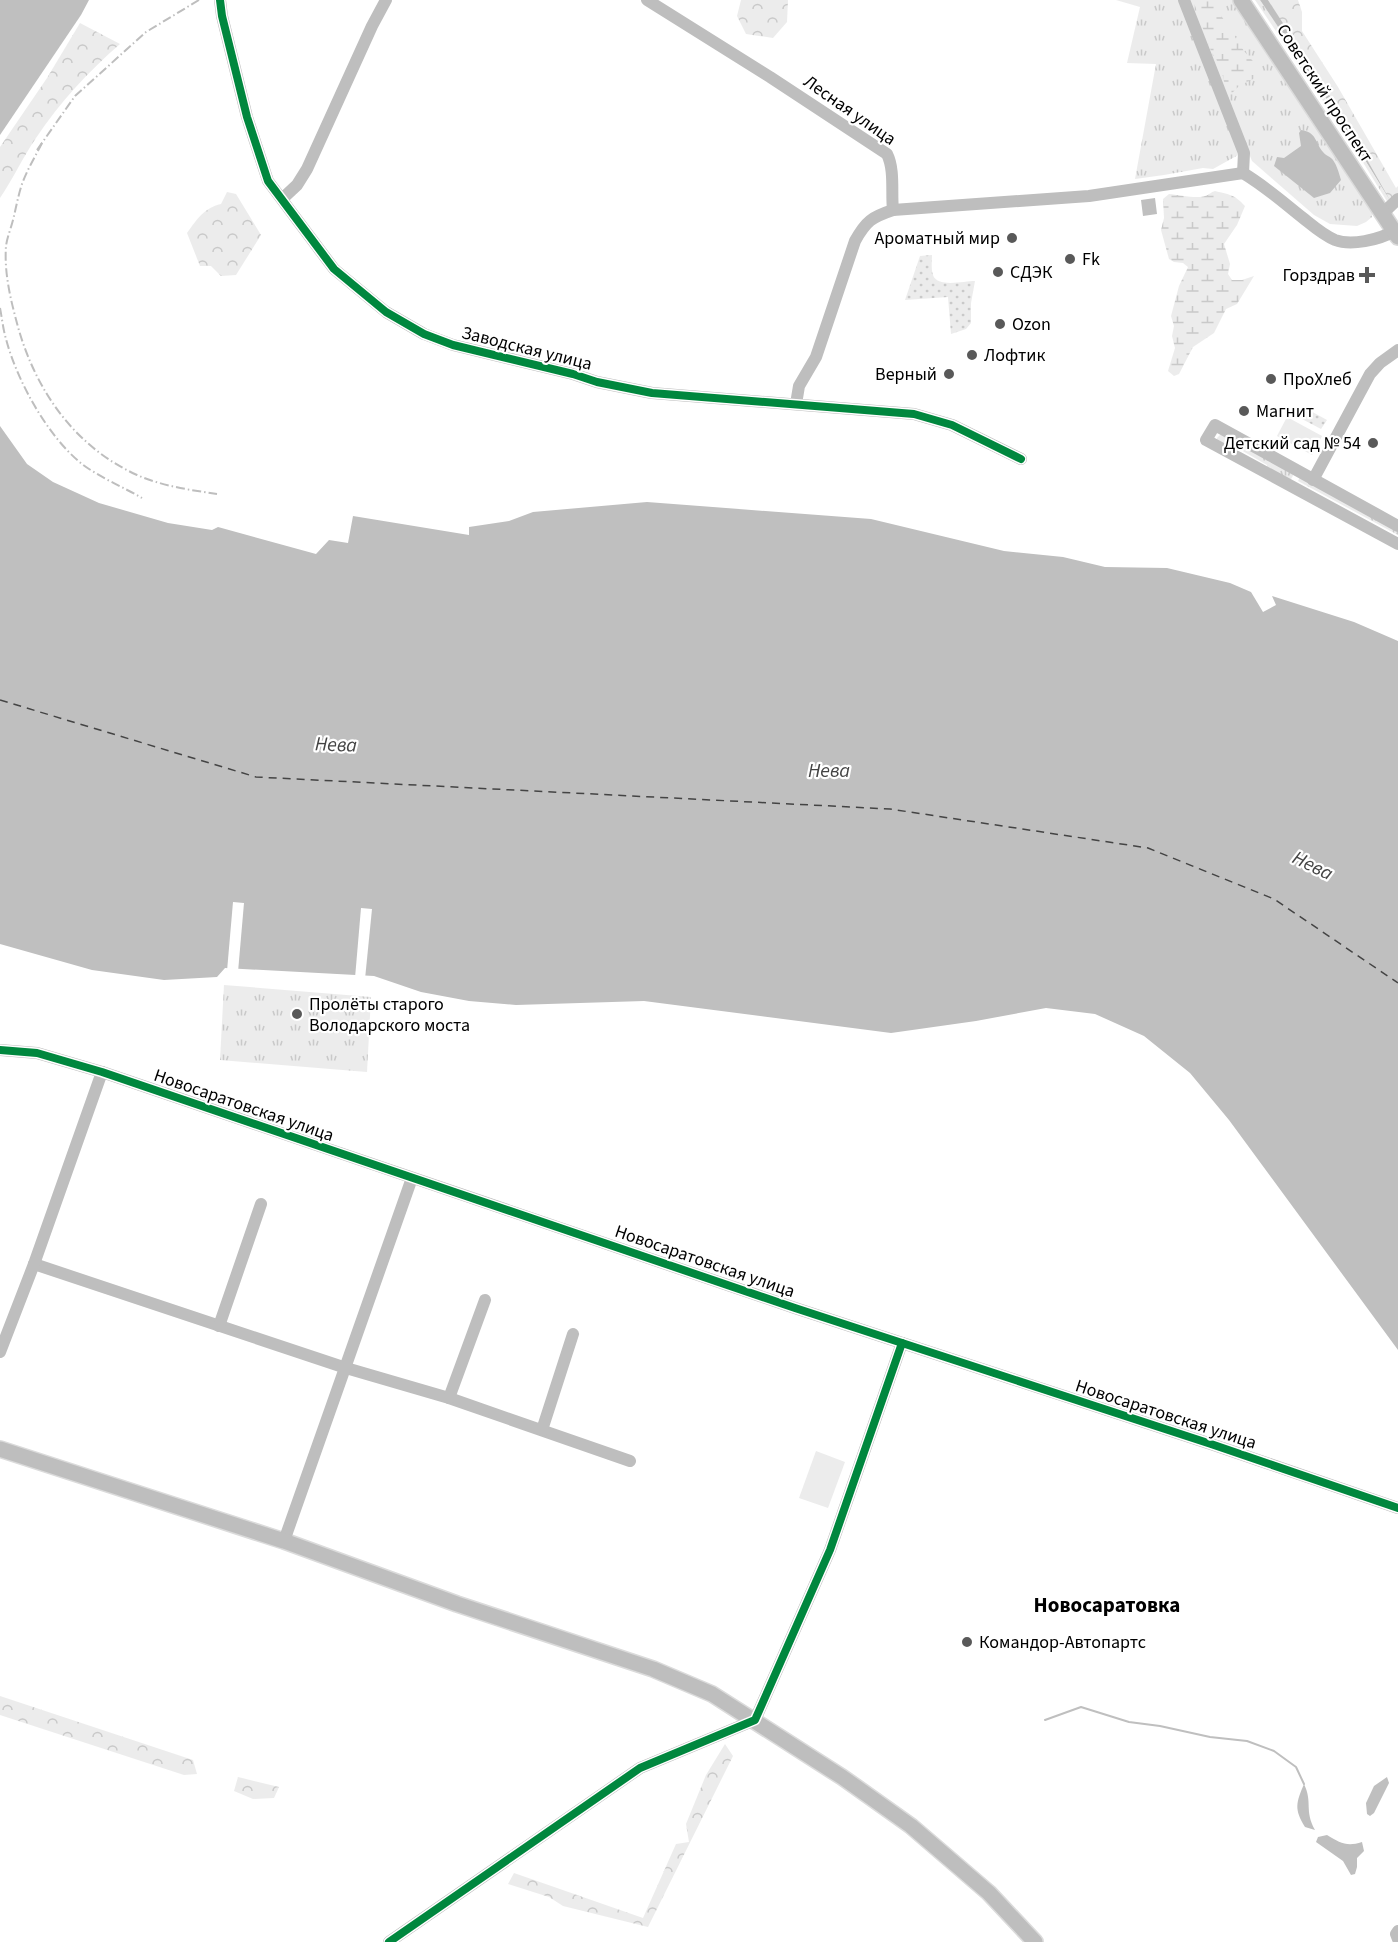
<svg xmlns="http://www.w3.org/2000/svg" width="1398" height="1942" font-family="'Source Sans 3',sans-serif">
<defs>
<pattern id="grass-tufts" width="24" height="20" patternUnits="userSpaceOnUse" patternTransform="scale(1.5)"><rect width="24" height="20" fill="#ececec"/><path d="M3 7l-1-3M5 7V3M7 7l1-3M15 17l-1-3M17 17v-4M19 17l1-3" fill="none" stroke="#c9c9c9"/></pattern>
<pattern id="forest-crowns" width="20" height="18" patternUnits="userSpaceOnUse" patternTransform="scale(1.5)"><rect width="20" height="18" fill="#ececec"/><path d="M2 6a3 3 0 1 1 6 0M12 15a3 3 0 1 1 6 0" fill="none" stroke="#c9c9c9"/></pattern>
<pattern id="wetland-marsh" width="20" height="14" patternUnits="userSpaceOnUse" patternTransform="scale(1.5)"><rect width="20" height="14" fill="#ececec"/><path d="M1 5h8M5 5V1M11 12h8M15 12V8" fill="none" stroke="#c9c9c9"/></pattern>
<pattern id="park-dots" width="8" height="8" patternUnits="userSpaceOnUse" patternTransform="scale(1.5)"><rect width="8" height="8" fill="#ececec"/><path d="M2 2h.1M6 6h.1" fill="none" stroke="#c9c9c9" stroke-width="1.8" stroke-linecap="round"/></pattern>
</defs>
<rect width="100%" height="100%" fill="#fff"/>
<g fill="url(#grass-tufts)">
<path d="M 1116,0 L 1181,0 L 1240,154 L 1213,169 L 1203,168 L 1164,175 L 1135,179 L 1156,64 L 1127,63 L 1140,7 Z"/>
<path d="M 1186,0 L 1233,0 L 1372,209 L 1372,217 L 1366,222 L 1357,226 L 1330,224 L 1314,215 L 1252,161 Z"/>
<path d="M 1255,0 L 1260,0 C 1306,66 1349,134 1391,202 L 1388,203 L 1348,138 Z"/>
<path d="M 1221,434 L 1295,472 L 1290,481 L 1267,467 L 1267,465 L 1234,446 L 1231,448 L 1217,441 L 1217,438 Z"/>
<path d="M 1301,475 L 1398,528 L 1398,535 L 1298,481 Z"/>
<path d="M 224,985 L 371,997 L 367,1072 L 220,1060 Z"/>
</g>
<g fill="url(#forest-crowns)">
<path d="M 741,0 L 788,0 L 787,22 L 773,38 L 746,34 L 737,16 Z"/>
<path d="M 1268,0 L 1298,0 L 1302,12 L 1302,31 L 1338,87 L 1396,188 L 1398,186 L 1398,194 L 1391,202 Z"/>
<path d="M 80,23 L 120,44 C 88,72 60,102 36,138 C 23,157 13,179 0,198 L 0,147 L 47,78 Z"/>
<path d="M 227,192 L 236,194 L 261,235 L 236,275 L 221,276 L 211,266 L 200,266 L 187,233 C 197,219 204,208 221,204 Z"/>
<path d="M 0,1696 L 193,1760 L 197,1774 L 184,1775 L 0,1715 Z"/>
<path d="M 725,1744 L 733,1756 L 648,1927 L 563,1906 L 549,1897 L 508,1884 L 514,1873 L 643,1918 L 676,1844 L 689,1842 L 686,1824 L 706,1775 Z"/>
<path d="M 238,1777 L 279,1787 L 274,1798 L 253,1799 L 234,1791 Z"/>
</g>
<g fill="url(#wetland-marsh)">
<path d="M 1193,0 L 1211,0 L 1244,51 L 1259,68 L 1257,77 L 1239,86 L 1232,93 L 1226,90 L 1221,68 L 1211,51 Z"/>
<path d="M 1215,191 C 1230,195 1234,194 1245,206 L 1237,225 L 1224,244 L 1230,264 L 1228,274 L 1232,280 L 1242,280 L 1254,276 L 1237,304 L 1226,309 L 1214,333 L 1193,347 L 1179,374 L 1174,376 L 1168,371 L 1175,348 L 1172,336 L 1174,326 L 1171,316 L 1179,286 L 1188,267 L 1183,263 L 1174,262 L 1169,259 L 1161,230 L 1164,218 L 1163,199 L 1169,194 C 1178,195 1198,199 1205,196 C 1209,195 1211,192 1215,191 Z"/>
</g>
<g fill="url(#park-dots)">
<path d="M 932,255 C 932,261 931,269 933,275 C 937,288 964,281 975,281 L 971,303 L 971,323 L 966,329 L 951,334 L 948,297 L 905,300 L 920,256 Z"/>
<path d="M 1307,409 L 1327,420 L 1321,429 L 1302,419 Z"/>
</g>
<g fill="#ececec">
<path d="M 1287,417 L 1322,436 L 1312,455 L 1277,436 Z"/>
<path d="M 816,1451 L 845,1462 L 828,1508 L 799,1498 Z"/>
</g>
<g fill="#bfbfbf">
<path d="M 0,0 L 89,0 L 81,15 L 0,135 Z"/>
<path d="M 1260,0 L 1268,0 L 1340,112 L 1391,202 L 1336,113 Z"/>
<path d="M 1301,130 C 1317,132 1315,143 1323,152 C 1325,155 1329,156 1331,158 C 1336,162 1339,173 1341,180 L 1330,193 L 1314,198 L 1274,166 L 1277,157 L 1284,158 L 1301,146 L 1299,133 Z"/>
<path d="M 1155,198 L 1157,214 L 1143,216 L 1141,200 Z"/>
<path d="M 0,426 L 27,464 L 53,482 L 99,503 L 168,523 L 212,530 L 218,527 L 316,554 L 329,540 L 348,543 L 353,516 L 469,535 L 469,527 L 509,521 L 533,512 L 647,502 L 871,519 L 1004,551 L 1063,557 L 1105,567 L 1167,568 L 1230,583 L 1251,592 L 1263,612 L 1276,605 L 1272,596 L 1354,622 L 1398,641 L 1398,1350 L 1229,1120 L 1190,1073 L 1144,1036 L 1095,1014 L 1046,1008 L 976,1021 L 891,1033 L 644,1001 L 516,1005 L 469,1001 L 421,992 L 374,976 L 225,968 L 217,977 L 164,980 L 92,970 L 0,944 Z"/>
<path d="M 1387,1777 L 1389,1783 L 1374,1813 L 1370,1816 L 1367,1814 L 1366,1803 L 1374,1786 Z"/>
<path d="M 1304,1784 C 1313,1803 1304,1810 1315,1830 L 1305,1827 C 1294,1809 1296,1803 1304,1784 Z"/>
<path d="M 1327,1835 C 1340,1843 1347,1847 1362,1842 L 1364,1851 L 1357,1858 L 1357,1867 L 1355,1874 L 1351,1875 L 1343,1861 L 1316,1842 L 1318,1837 Z"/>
</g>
<g fill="#fff">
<path d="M 233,902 L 244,903 L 238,972 L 227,971 Z"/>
<path d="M 361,908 L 372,909 L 365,979 L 355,978 Z"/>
</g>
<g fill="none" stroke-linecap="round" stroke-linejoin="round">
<path stroke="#bfbfbf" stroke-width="2" d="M 1045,1720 L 1081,1707 L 1129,1722 L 1160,1726 L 1210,1737 L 1247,1741 L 1274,1751 L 1296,1767 L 1304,1784"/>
<path stroke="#444" stroke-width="1.5" stroke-dasharray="8 6" stroke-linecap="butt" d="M 0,700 L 256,777 L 890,809 L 1148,848 L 1274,899 L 1398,983"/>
<g stroke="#dbdbdb" stroke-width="18">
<g id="major">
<path d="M 1241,0 L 1398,237"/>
<path d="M 0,1449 L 284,1541 L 457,1604 L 653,1669 L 712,1694 L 842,1777 L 911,1826 L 989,1893 L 1035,1942"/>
</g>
</g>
<g stroke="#bebebe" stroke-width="12">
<path d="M 220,0 L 222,16 L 247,117 L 268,181 L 334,269 L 386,312 L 424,334 L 453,345 L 573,374 L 597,382 L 652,393 L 914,414 L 952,425 L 1021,459"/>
<path d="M 647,0 L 770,77 L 887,154 C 895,170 891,193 893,210"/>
<path d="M 1184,0 L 1244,153 L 1243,173"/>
<path d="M 282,199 L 297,185 L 307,169 L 372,26 L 386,0"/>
<path d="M 1382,214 L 1398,199"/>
<path d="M 796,404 L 799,386 L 816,357 L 855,241 C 866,221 872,217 893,210 L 1089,196 L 1243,173 C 1265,186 1284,203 1303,218 C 1313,226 1323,235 1335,240 C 1351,246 1379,240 1394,231"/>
<path d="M 1313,480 L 1370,374 L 1380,363 L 1398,350"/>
<path d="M 1398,526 L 1215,425 L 1206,440 L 1398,544"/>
<path d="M 0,1050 L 37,1053 L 102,1072 L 795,1308 L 1211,1444 L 1398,1508"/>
<path d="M 34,1264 L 346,1368 L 449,1398 L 630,1461"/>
<path d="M 219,1326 L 261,1204"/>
<path d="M 0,1352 L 34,1264 L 102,1072"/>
<path d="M 449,1398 L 485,1300"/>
<path d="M 542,1430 L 573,1334"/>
<path d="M 284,1541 L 412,1178"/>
<path d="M 1398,1931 L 1396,1934 L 1398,1939"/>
<path d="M 389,1942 L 640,1768 L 755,1720 L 830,1550 L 902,1343"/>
</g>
<use href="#major" stroke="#bebebe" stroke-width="15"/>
<g stroke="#bebebe" stroke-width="2" stroke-dasharray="9 3 1.5 3" stroke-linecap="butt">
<path d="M 42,143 C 35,157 27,170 22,184 C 18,196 16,208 13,220 C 11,228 7,238 6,246 C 4,274 11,301 18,327 C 36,391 75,447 137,475 C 162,486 190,490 217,494"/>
<path d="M 37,150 L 75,96 L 146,32 L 199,0"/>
<path d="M 0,308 C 2,318 3,329 6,339 C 17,381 48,437 82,464 C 99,477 123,487 142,498"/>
</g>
<g stroke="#fff" stroke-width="11">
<g id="cycleway">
<path d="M 220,0 L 222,16 L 247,117 L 268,181 L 334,269 L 386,312 L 424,334 L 453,345 L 573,374 L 597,382 L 652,393 L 914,414 L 952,425 L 1021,459"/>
<path d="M 0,1050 L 37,1053 L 102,1072 L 795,1308 L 1211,1444 L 1398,1508"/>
<path d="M 389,1942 L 640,1768 L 755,1720 L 830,1550 L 902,1343"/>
</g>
</g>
<use href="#cycleway" stroke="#00873e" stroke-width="8"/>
</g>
<g fill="#595959" stroke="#fff" stroke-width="2">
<circle cx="1012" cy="238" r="6"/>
<circle cx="1070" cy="259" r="6"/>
<circle cx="998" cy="272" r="6"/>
<path d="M1364 266h6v6h6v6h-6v6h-6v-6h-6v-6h6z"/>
<circle cx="1000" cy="324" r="6"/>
<circle cx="972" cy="355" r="6"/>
<circle cx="949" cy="374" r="6"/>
<circle cx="1271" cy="379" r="6"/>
<circle cx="1244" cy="411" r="6"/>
<circle cx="1373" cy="443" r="6"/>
<circle cx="297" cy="1014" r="6"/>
<circle cx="967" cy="1642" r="6"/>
</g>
<g text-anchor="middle" stroke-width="4.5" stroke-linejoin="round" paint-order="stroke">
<g font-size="18" fill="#000" stroke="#fff">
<text transform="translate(1325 93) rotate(57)" y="6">Советский проспект</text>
<text transform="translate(850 110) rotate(35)" y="6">Лесная улица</text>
<text transform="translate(527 348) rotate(14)" y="6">Заводская улица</text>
<text transform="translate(244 1105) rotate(19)" y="6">Новосаратовская улица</text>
<text transform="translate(705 1261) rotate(19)" y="6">Новосаратовская улица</text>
<text transform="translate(1166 1414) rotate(18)" y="6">Новосаратовская улица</text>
</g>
<g font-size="18" fill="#000" stroke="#fff" text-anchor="start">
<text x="1000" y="244" text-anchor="end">Ароматный мир</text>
<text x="1082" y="265">Fk</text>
<text x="1010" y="278">СДЭК</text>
<text x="1355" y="281" text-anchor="end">Горздрав</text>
<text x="1012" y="330">Ozon</text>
<text x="984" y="361">Лофтик</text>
<text x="937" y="380" text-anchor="end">Верный</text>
<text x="1283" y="385">ПроХлеб</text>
<text x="1256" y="417">Магнит</text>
<text x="1361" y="449" text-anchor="end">Детский сад № 54</text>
<text x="309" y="1010">Пролёты старого<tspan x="309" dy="21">Володарского моста</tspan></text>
<text x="979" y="1648">Командор-Автопартс</text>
</g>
<g font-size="20" font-style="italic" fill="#444" stroke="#fff">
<text transform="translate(336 744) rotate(2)" y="7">Нева</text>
<text x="829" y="777">Нева</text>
<text transform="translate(1313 865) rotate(26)" y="7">Нева</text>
</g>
<g font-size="21" font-weight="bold" fill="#000" stroke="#fff">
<text x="1107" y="1612">Новосаратовка</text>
</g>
</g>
</svg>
